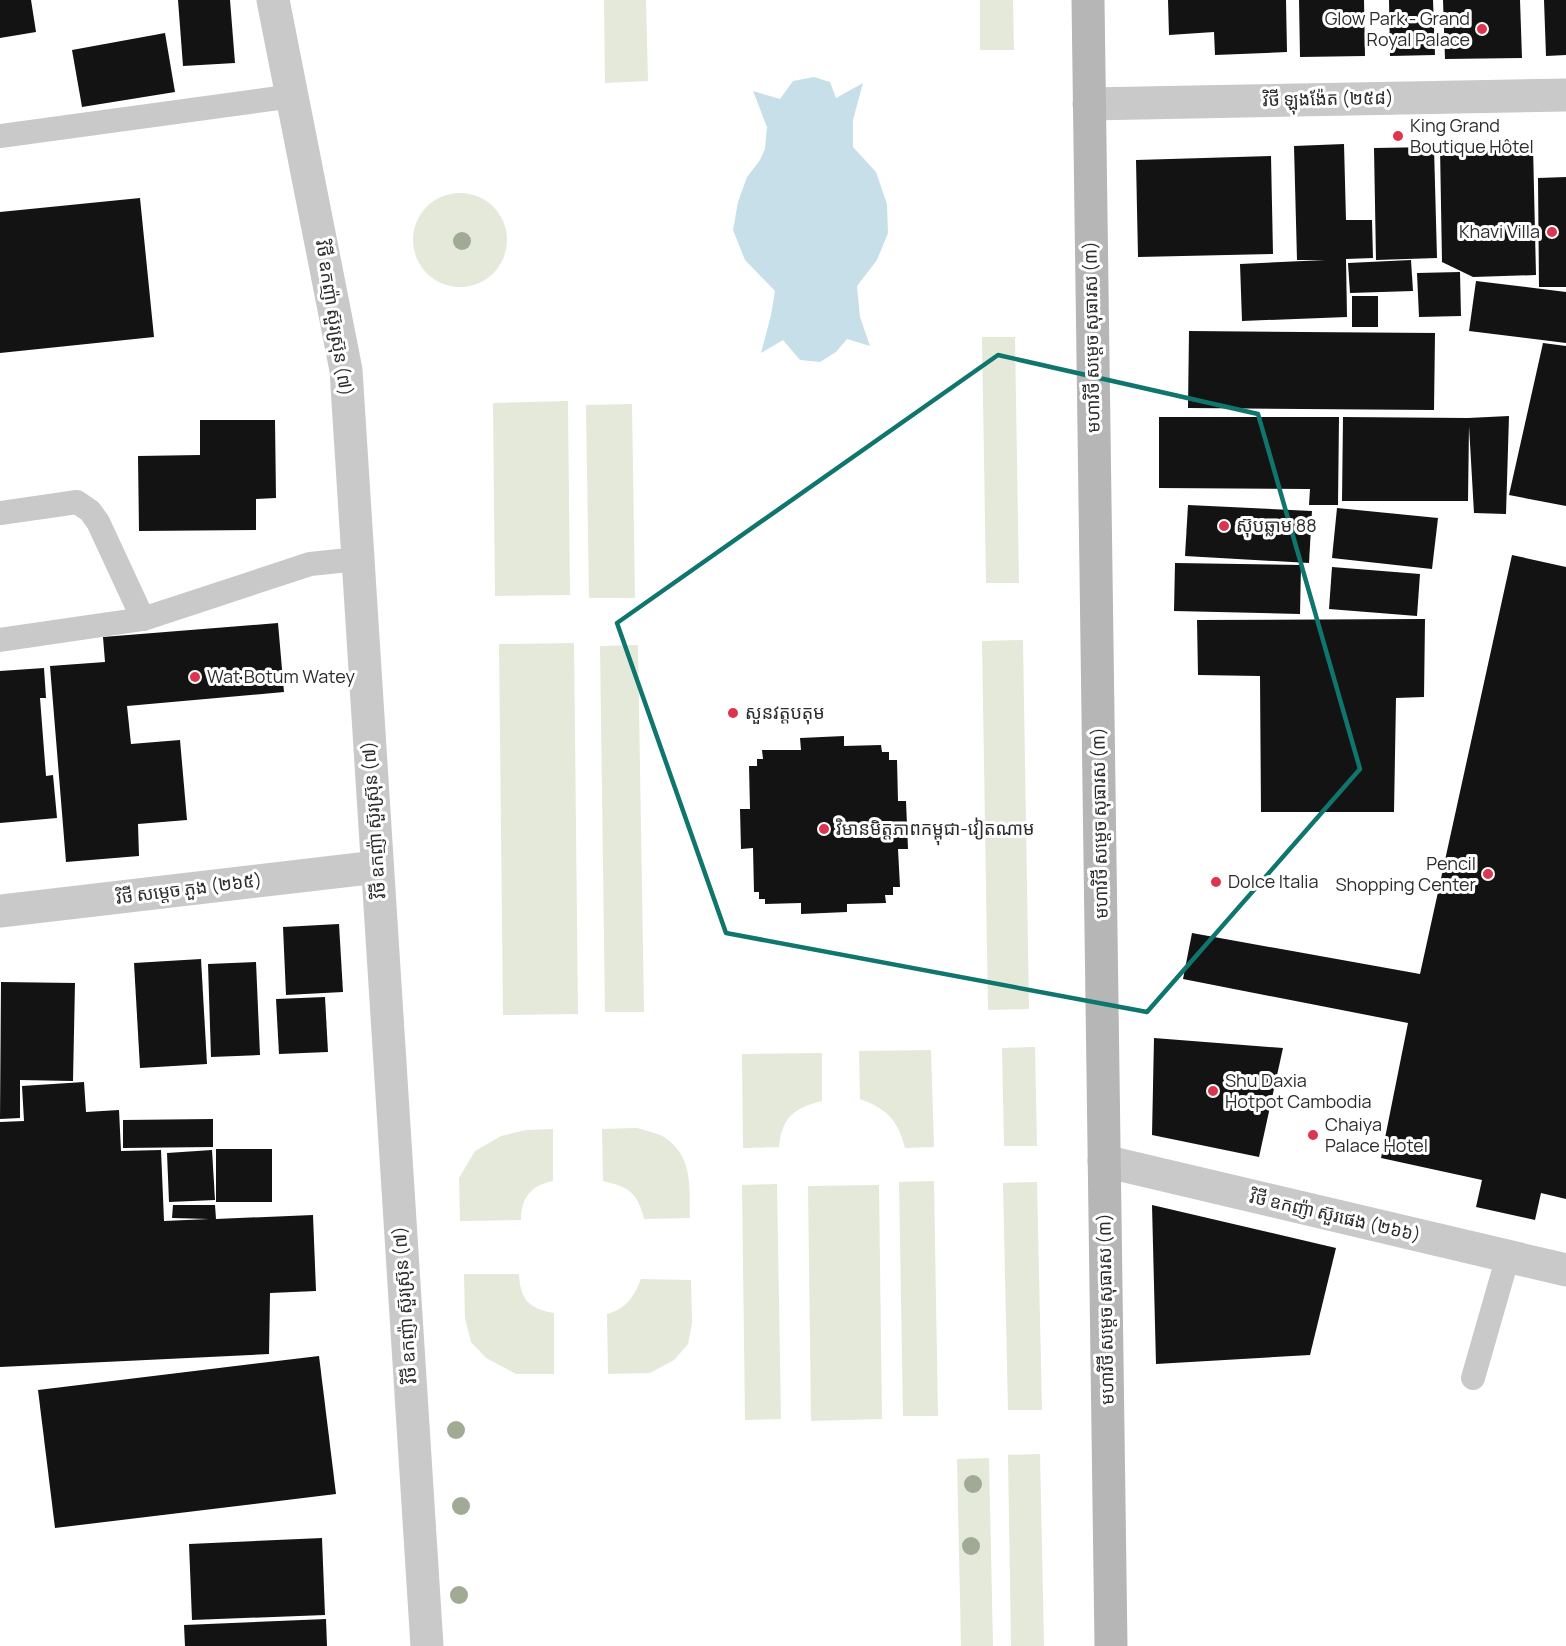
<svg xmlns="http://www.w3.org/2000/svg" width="1566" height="1646" font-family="Manrope,'Noto Sans Khmer',sans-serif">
<rect width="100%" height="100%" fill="#fff"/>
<g fill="#e4e9da">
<path d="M 604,0 L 646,0 L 648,81 L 605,83 Z"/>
<path d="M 980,0 L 1013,0 L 1014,50 L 980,50 Z"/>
<circle cx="460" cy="240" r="47"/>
<path d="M 982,337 L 1015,337 L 1019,583 L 986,583 Z"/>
<path d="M 568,401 L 570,595 L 495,596 L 493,403 Z"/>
<path d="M 632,404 L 635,598 L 589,598 L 586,405 Z"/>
<path d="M 1023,640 L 1029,1009 L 988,1010 L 982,641 Z"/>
<path d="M 574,643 L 578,1014 L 503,1015 L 499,644 Z"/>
<path d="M 638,645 L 644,1012 L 605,1012 L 600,646 Z"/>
<path d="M 1035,1047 L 1037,1146 L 1004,1146 L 1002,1048 Z"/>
<path d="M 931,1050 L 934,1147 L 905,1148 C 898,1120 887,1109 860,1099 L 859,1051 Z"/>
<path d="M 822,1053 L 822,1101 C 794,1108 782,1117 779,1147 L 743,1148 L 742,1054 Z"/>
<path d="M 637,1128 C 646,1131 657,1133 664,1137 C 694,1157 689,1187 690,1218 L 644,1219 C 638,1193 629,1187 603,1181 L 602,1129 Z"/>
<path d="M 553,1129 L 553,1181 C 531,1185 521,1198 521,1220 L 460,1221 L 459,1178 L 475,1151 L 501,1136 L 526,1130 Z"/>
<path d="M 934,1181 L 938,1416 L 903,1416 L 899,1182 Z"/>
<path d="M 1037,1182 L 1042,1410 L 1008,1410 L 1003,1183 Z"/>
<path d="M 777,1184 L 781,1419 L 745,1420 L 742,1185 Z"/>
<path d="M 879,1185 L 882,1419 L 811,1421 L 808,1186 Z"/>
<path d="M 464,1274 L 519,1274 C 520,1299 529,1309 554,1313 L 554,1374 L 516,1374 L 486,1358 L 471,1342 L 465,1318 Z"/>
<path d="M 641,1279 L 691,1280 L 692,1323 L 688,1344 L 674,1360 L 650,1373 L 608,1374 L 607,1314 C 626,1309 634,1297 641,1279 Z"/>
<path d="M 1040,1454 L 1044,1646 L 1011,1646 L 1008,1455 Z"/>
<path d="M 989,1458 L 993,1646 L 961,1646 L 957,1459 Z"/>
</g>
<path fill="#c7dfe9" d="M 814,77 L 830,82 L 836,98 L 863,83 L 853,120 L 853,147 L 876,172 L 887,204 L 888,233 L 877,260 L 857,286 L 860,317 L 870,346 L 847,339 L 836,352 L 820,362 L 800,360 L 783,340 L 761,353 L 771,315 L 775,291 L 745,260 L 733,230 L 738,202 L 747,177 L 760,160 L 765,149 L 767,127 L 753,91 L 780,99 L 793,81 Z"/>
<g fill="#131313">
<path d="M 0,0 L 31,0 L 36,32 L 0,38 Z"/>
<path d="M 178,0 L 230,0 L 235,63 L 183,66 Z"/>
<path d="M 1168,0 L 1286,0 L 1287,52 L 1215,55 L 1214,32 L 1169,35 Z"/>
<path d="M 1299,0 L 1364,0 L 1365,56 L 1300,57 Z"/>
<path d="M 1389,0 L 1433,0 L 1435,55 L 1390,56 Z"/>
<path d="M 1443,0 L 1520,0 L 1522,58 L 1445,59 Z"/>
<path d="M 1544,0 L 1566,0 L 1566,55 L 1546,56 Z"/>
<path d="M 165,33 L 175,92 L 82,107 L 72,50 Z"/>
<path d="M 1344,144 L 1346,220 L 1372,220 L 1373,258 L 1346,259 L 1347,317 L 1242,321 L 1240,264 L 1325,260 L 1297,260 L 1294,146 Z"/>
<path d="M 1533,146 L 1536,275 L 1473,277 L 1442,262 L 1440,147 Z"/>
<path d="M 1434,147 L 1437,258 L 1376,260 L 1374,148 Z"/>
<path d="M 1271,156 L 1273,254 L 1138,257 L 1136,160 Z"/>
<path d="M 1566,177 L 1566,287 L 1539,287 L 1538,178 Z"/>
<path d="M 140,198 L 154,337 L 0,353 L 0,212 Z"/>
<path d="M 1411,260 L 1413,291 L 1350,293 L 1348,263 Z"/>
<path d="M 1460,272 L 1461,316 L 1419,317 L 1417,273 Z"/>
<path d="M 1476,281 L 1566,292 L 1566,343 L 1469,331 Z"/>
<rect x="1352" y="296" width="26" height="31"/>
<path d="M 1189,331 L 1435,333 L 1434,410 L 1188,408 Z"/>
<path d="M 1543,343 L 1566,346 L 1566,506 L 1509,495 Z"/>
<path d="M 1509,416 L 1506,514 L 1474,513 L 1469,426 L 1468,501 L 1342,501 L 1343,417 L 1468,418 Z"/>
<path d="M 1159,417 L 1339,417 L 1338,505 L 1309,505 L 1310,489 L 1159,488 Z"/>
<path d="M 200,420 L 275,420 L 276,498 L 256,499 L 256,530 L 139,531 L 138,456 L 200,455 Z"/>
<path d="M 1188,505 L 1312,511 L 1309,563 L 1185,556 Z"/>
<path d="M 1337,508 L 1438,518 L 1432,569 L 1332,558 Z"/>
<path d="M 1512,555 L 1566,567 L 1566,1199 L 1541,1193 L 1535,1220 L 1476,1207 L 1482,1180 L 1381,1158 L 1408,1023 L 1183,979 L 1192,933 L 1420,974 Z"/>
<path d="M 1175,563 L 1301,565 L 1300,614 L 1174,611 Z"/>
<path d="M 1332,567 L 1420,574 L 1417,616 L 1329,609 Z"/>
<path d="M 1425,619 L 1424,697 L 1396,698 L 1394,812 L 1261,812 L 1260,676 L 1198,675 L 1197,620 Z"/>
<path d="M 278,623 L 284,692 L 127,706 L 131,744 L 180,740 L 187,820 L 138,824 L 139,856 L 66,862 L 50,666 L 105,662 L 103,637 Z"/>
<path d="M 44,668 L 46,698 L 40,698 L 46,776 L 53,775 L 57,818 L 0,823 L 0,671 Z"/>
<path d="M 844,736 L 844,746 L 881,745 L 882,752 L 889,752 L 889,760 L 897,760 L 898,801 L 906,801 L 908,849 L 898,849 L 900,887 L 893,887 L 893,895 L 885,895 L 886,903 L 847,904 L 847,912 L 801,914 L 801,903 L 765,904 L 765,899 L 759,899 L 759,892 L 754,892 L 753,848 L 741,849 L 740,809 L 750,809 L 749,766 L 757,766 L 757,759 L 763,759 L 762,750 L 801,750 L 800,738 Z"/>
<path d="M 339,924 L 343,992 L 286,995 L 283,927 Z"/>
<path d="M 201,959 L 207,1064 L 140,1068 L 134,963 Z"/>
<path d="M 256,962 L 260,1055 L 211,1057 L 208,964 Z"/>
<path d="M 1,982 L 75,983 L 73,1081 L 20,1080 L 20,1118 L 0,1119 Z"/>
<path d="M 325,997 L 328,1052 L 279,1054 L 276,999 Z"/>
<path d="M 1154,1038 L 1283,1048 L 1259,1157 L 1152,1135 Z"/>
<path d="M 84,1082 L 86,1112 L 119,1110 L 121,1151 L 161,1150 L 164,1221 L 209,1219 L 172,1218 L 173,1205 L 215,1205 L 216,1219 L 313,1215 L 316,1291 L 270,1293 L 269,1354 L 0,1367 L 0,1122 L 24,1121 L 22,1086 Z"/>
<path d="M 213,1119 L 213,1147 L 123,1148 L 123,1120 Z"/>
<rect x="216" y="1149" width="56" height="53"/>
<path d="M 212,1150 L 215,1200 L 169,1202 L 167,1153 Z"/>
<path d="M 1152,1205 L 1336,1248 L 1310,1355 L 1156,1364 Z"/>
<path d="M 319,1356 L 336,1494 L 55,1528 L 38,1390 Z"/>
<path d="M 322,1538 L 325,1615 L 192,1620 L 189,1544 Z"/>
<path d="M 326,1619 L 327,1646 L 185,1646 L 184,1625 Z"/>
</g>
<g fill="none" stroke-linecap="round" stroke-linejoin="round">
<g stroke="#c9c9c9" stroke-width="24">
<path d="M 0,136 L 293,96"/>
<path d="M 0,513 L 77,502 L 90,511 L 98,522 L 143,619"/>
<path d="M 0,640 L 143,619 L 310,564 L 358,559"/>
<path d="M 1473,1378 L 1508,1256"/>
</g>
<g stroke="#c9c9c9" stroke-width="33">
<path d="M 273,0 L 346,370 L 427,1646"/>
<path d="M 1089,104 L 1566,95"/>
<path d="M 0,911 L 377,867"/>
<path d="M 1104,1161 L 1566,1270"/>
</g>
<path stroke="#b6b6b6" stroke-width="33" d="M 1088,0 L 1111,1646"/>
</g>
<g fill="#a0aa94">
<circle cx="462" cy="241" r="9"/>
<circle cx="456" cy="1430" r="9"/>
<circle cx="973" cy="1484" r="9"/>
<circle cx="461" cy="1506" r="9"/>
<circle cx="971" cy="1546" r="9"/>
<circle cx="459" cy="1595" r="9"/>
</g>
<path fill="none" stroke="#0f766e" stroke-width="4.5" stroke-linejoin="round" d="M 998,355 L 1258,414 L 1360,769 L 1147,1012 L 726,933 L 617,623 Z"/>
<g fill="#dd3550" stroke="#fff" stroke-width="2">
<circle cx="1482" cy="29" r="6"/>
<circle cx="1398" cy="136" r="6"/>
<circle cx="1552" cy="232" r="6"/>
<circle cx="1224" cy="526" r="6"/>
<circle cx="195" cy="677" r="6"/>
<circle cx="733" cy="713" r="6"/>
<circle cx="824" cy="829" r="6"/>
<circle cx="1488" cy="874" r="6"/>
<circle cx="1216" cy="882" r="6"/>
<circle cx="1213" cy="1091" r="6"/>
<circle cx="1313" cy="1135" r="6"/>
</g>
<g text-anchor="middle" stroke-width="6" stroke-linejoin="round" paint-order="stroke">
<g font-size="18" fill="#2c2c2c" stroke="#fff" text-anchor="start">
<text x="1470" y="25" text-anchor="end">Glow Park - Grand<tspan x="1470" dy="21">Royal Palace</tspan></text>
<text x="1410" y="132">King Grand<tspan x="1410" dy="21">Boutique Hôtel</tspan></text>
<text x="1540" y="238" text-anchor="end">Khavi Villa</text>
<text x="1236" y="532">ស៊ុបឆ្លាម 88</text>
<text x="207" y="683">Wat Botum Watey</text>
<text x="745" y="719">សួនវត្តបតុម</text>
<text x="836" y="835">វិមានមិត្តភាពកម្ពុជា-វៀតណាម</text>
<text x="1476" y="870" text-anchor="end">Pencil<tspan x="1476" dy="21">Shopping Center</tspan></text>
<text x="1228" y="888">Dolce Italia</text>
<text x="1225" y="1087">Shu Daxia<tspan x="1225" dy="21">Hotpot Cambodia</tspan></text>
<text x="1325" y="1131">Chaiya<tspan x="1325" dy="21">Palace Hotel</tspan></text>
</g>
<g font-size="18" fill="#2c2c2c" stroke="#fff">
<text transform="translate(1328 99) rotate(-1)" y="6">វិថី ឡុងង៉ែត (២៥៨)</text>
<text transform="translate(334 318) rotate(81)" y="6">វិថី ឧកញ៉ា ស៊ួរស៊្រុន (៧)</text>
<text transform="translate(1092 337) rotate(-91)" y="6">មហាវិថី សម្តេច សុធារស (៣)</text>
<text transform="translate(374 820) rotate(-94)" y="6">វិថី ឧកញ៉ា ស៊ួរស៊្រុន (៧)</text>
<text transform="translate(1100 823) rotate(-91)" y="6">មហាវិថី សម្តេច សុធារស (៣)</text>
<text transform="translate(189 889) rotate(-7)" y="6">វិថី សម្តេច ភួង (២៦៥)</text>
<text transform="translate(1335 1216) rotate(13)" y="6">វិថី ឧកញ៉ា ស៊ួរផេង (២៦៦)</text>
<text transform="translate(405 1305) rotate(-94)" y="6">វិថី ឧកញ៉ា ស៊ួរស៊្រុន (៧)</text>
<text transform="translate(1106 1309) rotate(-91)" y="6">មហាវិថី សម្តេច សុធារស (៣)</text>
</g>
</g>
</svg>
